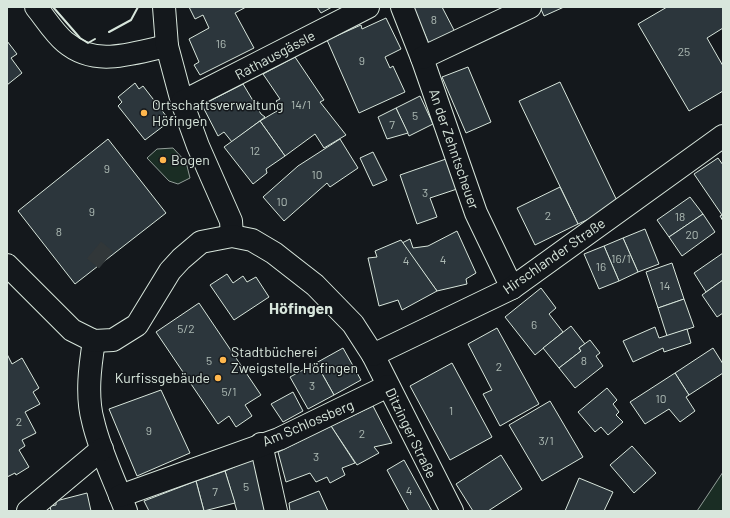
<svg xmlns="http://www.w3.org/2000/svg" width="730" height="518" font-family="Barlow,sans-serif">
<rect width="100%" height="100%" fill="#14181c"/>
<g fill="#1a2d24" stroke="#939e99">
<path d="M 173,148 L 186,162 L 190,178 L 178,184 L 169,181 L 147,158 L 157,149 Z"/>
<path d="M 723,472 L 723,511 L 697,511 Z"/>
</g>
<g fill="#2c363c" stroke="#d8e6dc">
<path d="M 189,7 L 246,7 L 235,13 L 254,48 L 200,75 L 194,65 L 199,62 L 189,39 L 209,28 L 203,15 L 195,19 Z"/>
<path d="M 317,7 L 332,7 L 321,13 Z"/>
<path d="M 413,7 L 442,7 L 455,32 L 429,44 Z"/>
<path d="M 540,7 L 564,7 L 544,16 Z"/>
<path d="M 667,7 L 723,7 L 723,28 L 707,38 L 723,66 L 723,91 L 689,111 L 638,24 Z"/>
<path d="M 386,18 L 401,49 L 385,57 L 390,68 L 393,66 L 405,92 L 359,113 L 327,40 L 361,25 L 362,29 Z"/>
<path d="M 7,41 L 17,54 L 11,58 L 22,73 L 7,85 Z"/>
<path d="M 295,57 L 324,100 L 320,102 L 346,135 L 324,148 L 315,134 L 285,156 L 260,121 L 282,108 L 276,101 L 280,99 L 263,74 Z"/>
<path d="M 468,67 L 491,122 L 466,133 L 442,77 Z"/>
<path d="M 560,82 L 619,205 L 578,224 L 519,101 Z"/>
<path d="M 135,83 L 139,89 L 143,86 L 170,121 L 145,140 L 118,106 L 122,102 L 118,97 Z"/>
<path d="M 243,84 L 261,114 L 265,117 L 232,142 L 224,132 L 218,136 L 202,105 Z"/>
<path d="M 420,96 L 433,124 L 409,136 L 396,108 Z"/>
<path d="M 396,108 L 408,133 L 387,139 L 378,117 Z"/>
<path d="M 260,121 L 285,156 L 266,169 L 267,173 L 253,184 L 224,147 Z"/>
<path d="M 108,139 L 166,213 L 75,284 L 18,211 Z"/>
<path d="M 340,139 L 358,168 L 330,187 L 327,183 L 284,221 L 263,197 L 298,166 Z"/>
<path d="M 373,152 L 387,180 L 373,186 L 360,158 Z"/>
<path d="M 718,158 L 723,165 L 723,221 L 720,216 L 722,215 L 694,174 Z"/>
<path d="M 446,159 L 457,189 L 430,198 L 437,217 L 417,224 L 400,175 Z"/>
<path d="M 560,187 L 578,224 L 535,245 L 517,208 Z"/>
<path d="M 690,197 L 703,214 L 669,237 L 657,220 Z"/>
<path d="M 703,214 L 715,232 L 682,256 L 669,237 Z"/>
<path d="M 645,229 L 659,264 L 638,272 L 623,238 Z"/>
<path d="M 457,231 L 476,273 L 466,279 L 467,284 L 437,291 L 402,243 L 410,239 L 413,248 L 428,246 Z"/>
<path d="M 623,238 L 638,272 L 619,281 L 604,246 Z"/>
<path d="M 401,240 L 437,291 L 402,310 L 398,300 L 379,306 L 368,258 L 377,257 L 375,251 Z"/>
<path d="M 604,246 L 619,281 L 599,289 L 584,254 Z"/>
<path d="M 723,253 L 723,280 L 706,292 L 694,273 Z"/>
<path d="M 672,263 L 684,299 L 658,308 L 646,272 Z"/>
<path d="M 227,274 L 233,283 L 243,276 L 247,282 L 256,277 L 269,297 L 234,320 L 210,285 Z"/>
<path d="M 723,280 L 723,313 L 717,317 L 702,295 Z"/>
<path d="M 541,288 L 556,308 L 549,314 L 563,332 L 535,355 L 505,317 Z"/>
<path d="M 684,299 L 694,327 L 667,336 L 658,308 Z"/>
<path d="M 199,303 L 261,395 L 245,405 L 252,416 L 236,427 L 229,416 L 218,424 L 156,332 Z"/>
<path d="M 571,326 L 585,344 L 579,348 L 581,351 L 559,368 L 543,348 Z"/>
<path d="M 655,327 L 659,338 L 687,329 L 691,343 L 664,352 L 663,348 L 633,362 L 623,341 Z"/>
<path d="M 497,328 L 539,404 L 500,426 L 483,394 L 492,390 L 468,344 Z"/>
<path d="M 590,340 L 600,353 L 596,356 L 603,366 L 575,388 L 559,368 L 581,351 L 579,348 Z"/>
<path d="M 343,348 L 361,380 L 334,395 L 316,363 Z"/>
<path d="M 713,348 L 723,364 L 723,373 L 689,395 L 675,373 Z"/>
<path d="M 7,354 L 12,364 L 22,358 L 39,388 L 33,392 L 40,404 L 25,412 L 36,433 L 22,440 L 25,446 L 19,450 L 29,467 L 16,475 L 15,473 L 7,477 Z"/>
<path d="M 316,363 L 334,395 L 308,409 L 290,377 Z"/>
<path d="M 452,363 L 492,437 L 450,460 L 410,386 Z"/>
<path d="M 675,373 L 689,395 L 686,397 L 695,411 L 680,422 L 669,409 L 645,424 L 630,402 Z"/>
<path d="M 607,388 L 617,400 L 613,404 L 619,412 L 616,415 L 623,422 L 608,435 L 601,427 L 595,432 L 578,412 Z"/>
<path d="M 161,390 L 190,453 L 137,476 L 109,409 Z"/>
<path d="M 293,392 L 303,411 L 283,422 L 271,404 Z"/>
<path d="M 550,401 L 583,457 L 542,481 L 509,425 Z"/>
<path d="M 373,406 L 392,443 L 374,447 L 379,453 L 357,465 L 331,426 Z"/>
<path d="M 331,426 L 355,463 L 342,468 L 345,475 L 330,483 L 327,477 L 316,482 L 310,473 L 286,482 L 278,452 Z"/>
<path d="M 632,446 L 656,473 L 634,493 L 610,465 Z"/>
<path d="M 501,455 L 522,489 L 488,511 L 473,511 L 456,484 Z"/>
<path d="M 255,458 L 267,511 L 237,511 L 225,471 Z"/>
<path d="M 404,460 L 432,511 L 409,511 L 387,470 Z"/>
<path d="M 225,471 L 235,503 L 204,511 L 196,481 Z"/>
<path d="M 579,478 L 613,492 L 604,511 L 565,511 Z"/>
<path d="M 196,481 L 204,511 L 149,511 L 144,501 Z"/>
<path d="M 319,491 L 328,511 L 290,511 L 289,503 Z"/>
<path d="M 87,493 L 91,511 L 51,511 L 50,506 L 56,505 L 56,501 Z"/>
</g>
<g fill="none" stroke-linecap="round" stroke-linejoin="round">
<path stroke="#313739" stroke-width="22" stroke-dasharray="22 11" stroke-linecap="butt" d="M 94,250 L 106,260"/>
<g stroke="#d8e6dc" stroke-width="24">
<g id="minor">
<path d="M 36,7 C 45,18 54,33 65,42 C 96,68 132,53 167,46"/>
<path d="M 164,7 L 167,46 L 182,102 L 198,146 L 231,221 L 232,236"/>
<path d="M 402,7 L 422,58 L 476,213 L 512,288"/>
<path d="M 422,58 L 530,7"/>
<path d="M 182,102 L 368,7"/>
<path d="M 94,341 C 90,366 86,396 93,421 C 100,452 115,481 126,511"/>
<path d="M 373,355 L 452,511"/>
<path d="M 261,444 L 276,511"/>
<path d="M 120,496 L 279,439 L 388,386"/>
<path d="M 28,511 L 102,449"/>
</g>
</g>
<g stroke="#d8e6dc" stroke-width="24">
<path id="major" d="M 7,265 L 72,330 L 94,341 L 113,340 L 137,325 L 170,271 L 181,259 L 201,242 L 232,236 L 252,240 L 274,253 L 315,285 L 353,324 L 373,355 L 512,288 L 723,136"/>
</g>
<use href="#minor" stroke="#14181c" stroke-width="22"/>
<use href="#major" stroke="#14181c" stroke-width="22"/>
<g stroke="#d8e6dc" stroke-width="2">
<path d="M 53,7 L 80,38 L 88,43 L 95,39"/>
<path d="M 109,32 L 131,20 L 138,7"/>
</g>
</g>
<g fill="#ffb74d" stroke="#14181c" stroke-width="1.5">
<circle cx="144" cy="113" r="4"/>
<circle cx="163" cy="160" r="4"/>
<circle cx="223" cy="360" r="4"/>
<circle cx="218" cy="378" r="4"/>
</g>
<g text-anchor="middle" stroke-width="3" stroke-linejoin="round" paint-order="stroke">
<g font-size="12" fill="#adbab4">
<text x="434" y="24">8</text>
<text x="221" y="48">16</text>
<text x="684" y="56">25</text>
<text x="362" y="65">9</text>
<text x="301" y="109">14/1</text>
<text x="415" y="120">5</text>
<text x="392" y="129">7</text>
<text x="255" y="155">12</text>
<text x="107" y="173">9</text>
<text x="317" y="179">10</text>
<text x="425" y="197">3</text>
<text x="282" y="206">10</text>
<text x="92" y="216">9</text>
<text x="548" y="220">2</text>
<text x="680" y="221">18</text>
<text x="59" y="236">8</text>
<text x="692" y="239">20</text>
<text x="621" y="263">16/1</text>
<text x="443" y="264">4</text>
<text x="406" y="265">4</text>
<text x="601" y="271">16</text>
<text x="665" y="290">14</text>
<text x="534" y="329">6</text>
<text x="186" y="333">5/2</text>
<text x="209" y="365">5</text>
<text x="584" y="365">8</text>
<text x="499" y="371">2</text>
<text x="312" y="390">3</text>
<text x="229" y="396">5/1</text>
<text x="661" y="403">10</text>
<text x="451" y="415">1</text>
<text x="19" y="426">2</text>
<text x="149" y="435">9</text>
<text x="362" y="438">2</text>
<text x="546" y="445">3/1</text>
<text x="316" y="461">3</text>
<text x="246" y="491">5</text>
<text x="409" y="495">4</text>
<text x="215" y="496">7</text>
</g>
<g font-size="14" fill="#d8e6dc" stroke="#14181c">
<text transform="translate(275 55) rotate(-28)" y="5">Rathausgässle</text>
<text transform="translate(454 149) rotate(71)" y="5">An der Zehntscheuer</text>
<text transform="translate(554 256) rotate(-35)" y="5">Hirschlander Straße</text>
<text transform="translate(308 423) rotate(-23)" y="5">Am Schlossberg</text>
<text transform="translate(411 433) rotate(64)" y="5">Ditzinger Straße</text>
</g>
<g font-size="14" fill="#d8e6dc" stroke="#14181c" text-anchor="start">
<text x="152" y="110">Ortschaftsverwaltung<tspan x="152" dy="16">Höfingen</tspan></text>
<text x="171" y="165">Bogen</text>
<text x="231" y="357">Stadtbücherei<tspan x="231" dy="16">Zweigstelle Höfingen</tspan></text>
<text x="210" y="383" text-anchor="end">Kurfissgebäude</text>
</g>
<g font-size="16" font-weight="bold" fill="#d8e6dc" stroke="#14181c">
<text x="301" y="314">Höfingen</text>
</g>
</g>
<rect width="730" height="518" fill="none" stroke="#d8e6dc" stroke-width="16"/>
</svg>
